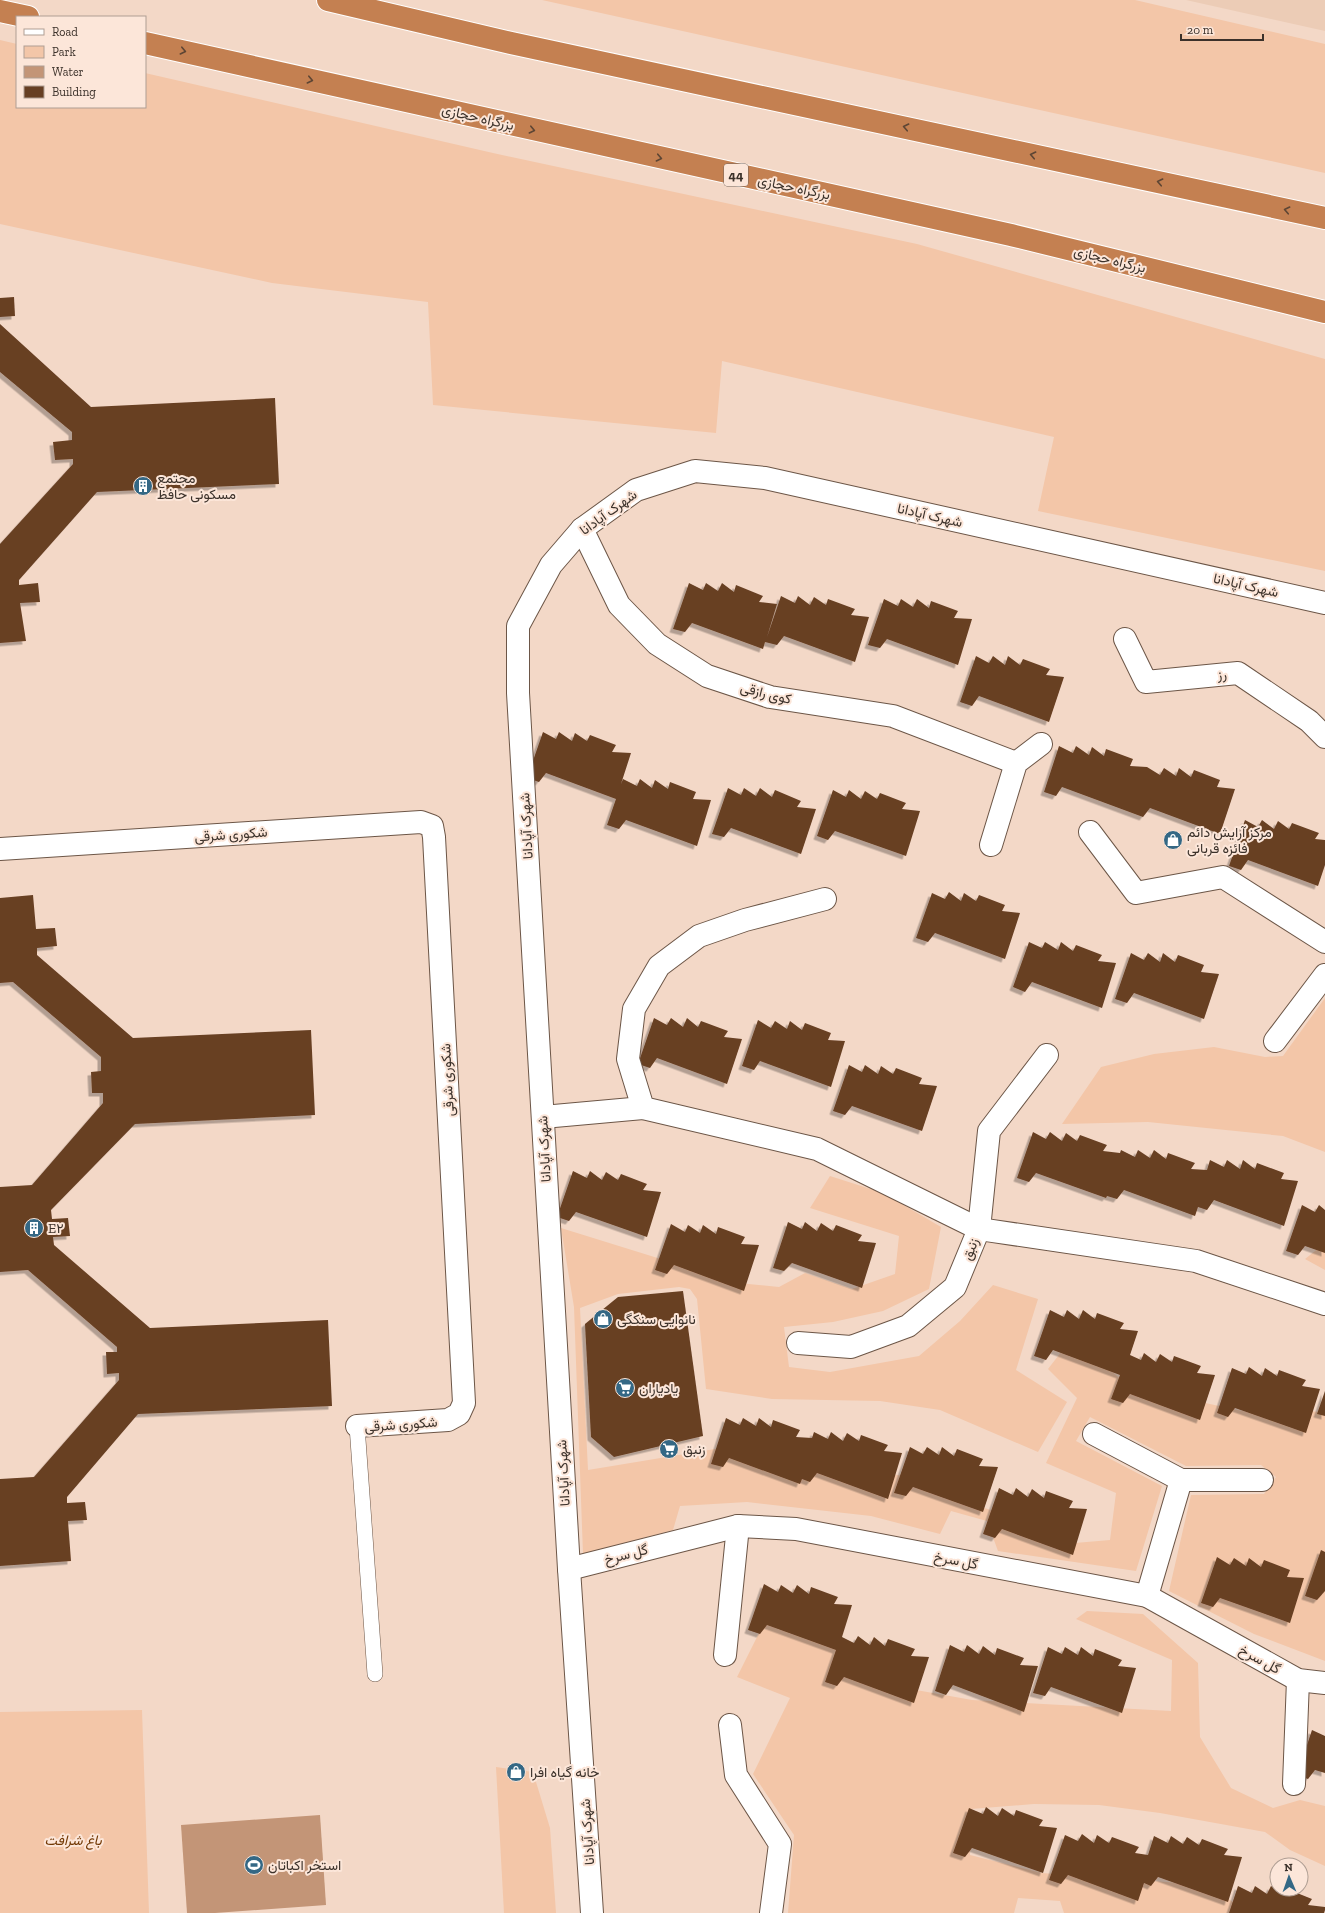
<svg xmlns="http://www.w3.org/2000/svg" width="1325" height="1913" font-family="'Zilla Slab',Vazirmatn,serif">
<defs>
<filter id="shadow"><feDropShadow dx="-3.5" dy="3.5" stdDeviation="0" flood-color="#0004"/></filter>
</defs>
<rect width="100%" height="100%" fill="#f3d8c7"/>
<path fill="#ecccb6" d="M 1186,0 L 1325,0 L 1325,31 Z"/>
<g fill="#f3c6a8">
<path d="M 542,0 L 1135,0 L 1325,44 L 1325,173 Z"/>
<path d="M 0,40 L 17,44 L 17,107 L 145,107 L 145,73 L 493,153 L 917,244 L 1325,359 L 1325,571 L 1038,511 L 1054,437 L 722,361 L 716,433 L 433,405 L 428,302 L 272,283 L 0,224 Z"/>
<path d="M 1325,998 L 1325,1152 L 1283,1136 L 1148,1122 L 1062,1124 L 1101,1067 L 1154,1054 L 1214,1047 L 1265,1057 L 1283,1056 Z"/>
<path d="M 830,1176 L 883,1193 L 941,1227 L 929,1289 L 883,1311 L 833,1322 L 784,1327 L 789,1367 L 830,1372 L 919,1356 L 960,1321 L 993,1285 L 1038,1299 L 1016,1370 L 1067,1402 L 1038,1452 L 940,1410 L 880,1401 L 772,1399 L 706,1389 L 697,1299 L 690,1289 L 679,1287 L 618,1294 L 580,1308 L 588,1470 L 715,1449 L 780,1470 L 840,1468 L 947,1481 L 963,1501 L 1012,1517 L 1075,1543 L 1110,1540 L 1116,1493 L 1046,1463 L 1077,1398 L 1048,1369 L 1072,1338 L 1142,1397 L 1196,1401 L 1261,1415 L 1283,1407 L 1325,1413 L 1325,1661 L 1254,1634 L 1169,1591 L 1191,1495 L 1264,1494 L 1276,1477 L 1261,1465 L 1186,1466 L 1090,1417 L 1076,1441 L 1162,1486 L 1136,1571 L 998,1551 L 987,1521 L 951,1511 L 940,1534 L 871,1516 L 747,1502 L 680,1506 L 673,1530 L 583,1554 L 574,1307 L 561,1228 L 738,1283 L 779,1287 L 805,1273 L 852,1289 L 895,1274 L 899,1236 L 810,1208 Z"/>
<path d="M 1325,1243 L 1325,1270 L 1305,1259 Z"/>
<path d="M 770,1611 L 905,1688 L 972,1700 L 1171,1711 L 1172,1660 L 1076,1619 L 1087,1611 L 1143,1614 L 1198,1663 L 1200,1737 L 1231,1788 L 1273,1808 L 1300,1800 L 1325,1806 L 1325,1866 L 1290,1850 L 1265,1832 L 1160,1813 L 1099,1805 L 1034,1804 L 971,1809 L 970,1855 L 1042,1873 L 1208,1885 L 1249,1913 L 1064,1913 L 1060,1901 L 1018,1898 L 1014,1913 L 788,1913 L 794,1835 L 753,1774 L 790,1698 L 737,1677 Z"/>
<path d="M 142,1710 L 149,1913 L 0,1913 L 0,1712 Z"/>
<path d="M 496,1767 L 533,1772 L 550,1828 L 556,1913 L 504,1913 Z"/>
</g>
<path fill="#c39577" d="M 320,1815 L 326,1905 L 215,1913 L 187,1913 L 181,1825 Z"/>
<g fill="#673f23" filter="url(#shadow)">
<path d="M 14,297 L 15,316 L 0,317 L 0,298 Z"/>
<path d="M 0,324 L 91,407 L 275,398 L 279,484 L 97,492 L 19,580 L 19,585 L 38,583 L 40,602 L 20,603 L 26,641 L 0,643 L 0,544 L 73,464 L 73,459 L 55,460 L 53,442 L 72,440 L 72,432 L 0,372 Z"/>
<path d="M 689,583 L 703,590 L 706,583 L 718,591 L 722,583 L 734,592 L 736,585 L 763,596 L 759,602 L 777,604 L 767,637 L 781,596 L 795,603 L 798,596 L 810,605 L 814,597 L 826,605 L 828,599 L 855,609 L 851,615 L 869,617 L 855,662 L 784,636 L 777,645 L 765,642 L 763,649 L 692,623 L 685,632 L 673,629 Z"/>
<path d="M 884,599 L 898,606 L 901,599 L 913,607 L 917,599 L 929,608 L 931,601 L 958,611 L 954,618 L 972,619 L 958,665 L 887,639 L 880,648 L 868,645 Z"/>
<path d="M 976,656 L 989,663 L 993,656 L 1005,665 L 1008,656 L 1020,665 L 1023,659 L 1050,669 L 1046,675 L 1064,677 L 1049,722 L 979,696 L 972,706 L 960,702 Z"/>
<path d="M 543,732 L 556,739 L 559,732 L 572,741 L 575,733 L 587,741 L 590,735 L 616,745 L 612,752 L 631,753 L 621,784 L 623,779 L 637,786 L 640,779 L 652,788 L 655,780 L 668,789 L 670,782 L 696,792 L 693,799 L 711,800 L 697,846 L 626,820 L 619,829 L 607,825 L 616,799 L 546,773 L 539,782 L 527,778 Z"/>
<path d="M 1059,746 L 1073,753 L 1076,746 L 1089,755 L 1092,747 L 1104,756 L 1106,749 L 1133,759 L 1130,766 L 1147,767 L 1160,775 L 1164,768 L 1176,776 L 1179,768 L 1191,777 L 1194,770 L 1220,780 L 1217,787 L 1235,789 L 1220,834 L 1150,808 L 1143,817 L 1062,787 L 1056,796 L 1044,792 Z"/>
<path d="M 728,788 L 741,795 L 744,788 L 756,796 L 760,788 L 772,797 L 775,790 L 801,801 L 797,807 L 816,809 L 801,854 L 731,828 L 724,837 L 712,834 Z"/>
<path d="M 833,790 L 846,797 L 849,790 L 861,799 L 865,791 L 877,799 L 880,793 L 906,803 L 902,809 L 920,811 L 906,856 L 835,831 L 828,840 L 817,836 Z"/>
<path d="M 1245,820 L 1258,827 L 1262,820 L 1274,829 L 1278,821 L 1289,829 L 1292,823 L 1319,833 L 1315,839 L 1325,840 L 1325,865 L 1318,886 L 1248,860 L 1241,870 L 1229,866 Z"/>
<path d="M 949,892 L 961,901 L 964,893 L 976,901 L 979,895 L 1005,905 L 1002,911 L 1020,913 L 1005,959 L 935,933 L 928,942 L 916,938 L 932,893 L 945,899 Z"/>
<path d="M 33,895 L 36,929 L 55,928 L 57,946 L 37,948 L 37,955 L 133,1038 L 311,1030 L 315,1115 L 135,1124 L 51,1210 L 52,1219 L 68,1218 L 70,1236 L 53,1237 L 54,1245 L 150,1328 L 328,1320 L 332,1406 L 138,1414 L 67,1497 L 67,1503 L 85,1502 L 87,1520 L 68,1521 L 71,1561 L 0,1566 L 0,1479 L 34,1477 L 119,1380 L 119,1373 L 107,1374 L 106,1352 L 117,1352 L 117,1347 L 28,1270 L 0,1272 L 0,1187 L 32,1185 L 103,1103 L 103,1093 L 92,1093 L 91,1072 L 101,1071 L 101,1057 L 13,982 L 0,983 L 0,898 Z"/>
<path d="M 1029,942 L 1042,948 L 1045,942 L 1058,950 L 1061,942 L 1073,951 L 1076,945 L 1102,955 L 1098,961 L 1116,963 L 1102,1008 L 1032,982 L 1025,992 L 1013,987 Z"/>
<path d="M 1131,953 L 1144,960 L 1148,953 L 1160,962 L 1163,953 L 1175,962 L 1178,955 L 1204,965 L 1201,972 L 1219,974 L 1204,1019 L 1134,993 L 1127,1003 L 1115,999 Z"/>
<path d="M 654,1018 L 667,1025 L 671,1018 L 683,1027 L 687,1018 L 698,1027 L 701,1021 L 728,1031 L 724,1037 L 742,1039 L 727,1084 L 657,1058 L 650,1068 L 638,1064 Z"/>
<path d="M 758,1020 L 771,1028 L 775,1021 L 787,1029 L 790,1021 L 802,1030 L 805,1023 L 831,1033 L 828,1040 L 845,1041 L 831,1087 L 760,1061 L 754,1070 L 742,1066 Z"/>
<path d="M 849,1065 L 862,1072 L 865,1065 L 878,1074 L 881,1066 L 893,1074 L 896,1068 L 922,1078 L 919,1084 L 937,1086 L 922,1131 L 852,1106 L 845,1115 L 833,1111 Z"/>
<path d="M 1033,1132 L 1046,1139 L 1050,1132 L 1062,1141 L 1066,1133 L 1077,1141 L 1080,1135 L 1107,1145 L 1103,1151 L 1120,1153 L 1121,1150 L 1135,1157 L 1138,1150 L 1150,1158 L 1154,1150 L 1166,1159 L 1168,1153 L 1195,1163 L 1191,1169 L 1207,1170 L 1210,1160 L 1224,1167 L 1227,1160 L 1240,1169 L 1243,1160 L 1255,1169 L 1257,1163 L 1284,1173 L 1281,1179 L 1298,1181 L 1284,1226 L 1214,1200 L 1207,1210 L 1198,1207 L 1195,1216 L 1124,1190 L 1117,1199 L 1107,1196 L 1106,1198 L 1036,1173 L 1029,1182 L 1017,1178 Z"/>
<path d="M 573,1171 L 587,1178 L 590,1171 L 602,1180 L 606,1172 L 618,1180 L 621,1174 L 647,1184 L 643,1190 L 661,1192 L 647,1237 L 576,1212 L 569,1221 L 557,1217 Z"/>
<path d="M 1302,1205 L 1315,1212 L 1319,1205 L 1325,1210 L 1325,1253 L 1305,1246 L 1298,1255 L 1286,1251 Z"/>
<path d="M 788,1222 L 802,1229 L 805,1222 L 817,1231 L 821,1223 L 833,1231 L 836,1225 L 862,1235 L 858,1241 L 876,1243 L 862,1288 L 792,1263 L 784,1271 L 773,1268 Z"/>
<path d="M 671,1224 L 685,1232 L 688,1225 L 700,1233 L 703,1225 L 716,1234 L 718,1227 L 745,1237 L 741,1244 L 759,1245 L 744,1291 L 674,1265 L 667,1274 L 655,1270 Z"/>
<path d="M 683,1291 L 703,1436 L 614,1457 L 591,1437 L 585,1324 L 618,1297 Z"/>
<path d="M 1050,1310 L 1064,1317 L 1067,1310 L 1079,1319 L 1083,1310 L 1095,1319 L 1097,1313 L 1124,1323 L 1120,1329 L 1138,1331 L 1130,1355 L 1141,1360 L 1144,1353 L 1156,1362 L 1160,1354 L 1172,1362 L 1174,1356 L 1201,1366 L 1197,1373 L 1215,1375 L 1200,1420 L 1130,1394 L 1123,1403 L 1111,1399 L 1120,1375 L 1053,1350 L 1046,1360 L 1034,1356 Z"/>
<path d="M 1249,1367 L 1262,1376 L 1265,1368 L 1277,1376 L 1279,1370 L 1306,1380 L 1302,1386 L 1320,1389 L 1306,1433 L 1235,1408 L 1228,1417 L 1217,1413 L 1232,1368 L 1246,1374 Z"/>
<path d="M 1325,1391 L 1325,1416 L 1317,1414 Z"/>
<path d="M 726,1418 L 740,1425 L 743,1418 L 756,1426 L 759,1418 L 771,1427 L 773,1420 L 800,1430 L 796,1437 L 812,1438 L 814,1432 L 828,1439 L 831,1432 L 843,1441 L 847,1433 L 859,1441 L 861,1435 L 888,1445 L 884,1451 L 902,1453 L 888,1499 L 817,1473 L 810,1482 L 802,1479 L 800,1484 L 729,1458 L 723,1467 L 711,1464 Z"/>
<path d="M 910,1447 L 923,1454 L 927,1447 L 939,1455 L 942,1447 L 954,1456 L 957,1449 L 983,1459 L 979,1466 L 998,1467 L 983,1512 L 913,1487 L 906,1496 L 894,1493 Z"/>
<path d="M 999,1488 L 1013,1495 L 1016,1488 L 1028,1497 L 1032,1489 L 1044,1498 L 1046,1491 L 1073,1501 L 1069,1508 L 1087,1509 L 1073,1555 L 1002,1529 L 995,1538 L 983,1534 Z"/>
<path d="M 1321,1550 L 1325,1552 L 1325,1591 L 1317,1600 L 1305,1596 Z"/>
<path d="M 1217,1557 L 1230,1565 L 1234,1558 L 1246,1566 L 1249,1558 L 1261,1567 L 1264,1560 L 1290,1570 L 1287,1577 L 1304,1578 L 1290,1623 L 1220,1598 L 1213,1607 L 1201,1603 Z"/>
<path d="M 764,1584 L 778,1592 L 781,1585 L 793,1593 L 797,1585 L 809,1594 L 811,1587 L 838,1597 L 834,1604 L 852,1605 L 842,1637 L 854,1643 L 858,1636 L 870,1645 L 874,1637 L 885,1646 L 888,1639 L 915,1649 L 911,1656 L 929,1657 L 914,1703 L 844,1677 L 837,1686 L 825,1682 L 836,1650 L 767,1625 L 760,1634 L 748,1630 Z"/>
<path d="M 950,1645 L 964,1652 L 967,1645 L 979,1654 L 983,1646 L 995,1655 L 997,1648 L 1024,1658 L 1020,1665 L 1038,1666 L 1024,1712 L 953,1685 L 946,1695 L 935,1691 Z"/>
<path d="M 1048,1647 L 1062,1654 L 1065,1647 L 1078,1655 L 1081,1647 L 1093,1656 L 1095,1649 L 1122,1660 L 1118,1666 L 1136,1668 L 1122,1713 L 1051,1687 L 1045,1696 L 1033,1693 Z"/>
<path d="M 1312,1730 L 1325,1736 L 1325,1773 L 1315,1770 L 1308,1779 L 1297,1775 Z"/>
<path d="M 986,1807 L 998,1816 L 1002,1808 L 1014,1816 L 1016,1810 L 1043,1820 L 1039,1826 L 1057,1828 L 1043,1873 L 972,1848 L 965,1857 L 953,1853 L 969,1808 L 983,1814 Z"/>
<path d="M 1082,1834 L 1094,1843 L 1097,1835 L 1109,1843 L 1112,1837 L 1139,1847 L 1135,1853 L 1148,1855 L 1154,1836 L 1168,1843 L 1171,1836 L 1183,1844 L 1187,1837 L 1199,1845 L 1202,1839 L 1228,1849 L 1224,1855 L 1242,1857 L 1228,1902 L 1158,1877 L 1151,1886 L 1144,1883 L 1138,1901 L 1068,1875 L 1061,1884 L 1049,1880 L 1065,1835 L 1078,1841 Z"/>
<path d="M 1238,1886 L 1252,1893 L 1255,1886 L 1267,1894 L 1271,1886 L 1283,1895 L 1285,1889 L 1287,1889 L 1312,1899 L 1308,1905 L 1325,1907 L 1325,1910 L 1324,1913 L 1229,1913 Z"/>
</g>
<g fill="none" stroke-linecap="round" stroke-linejoin="round">
<g stroke="#6c5647" stroke-width="16">
<path id="lane" d="M 357,1426 L 375,1674"/>
</g>
<g stroke="#6c5647" stroke-width="24">
<g id="street">
<path d="M 582,529 L 619,605 L 657,644 L 707,676 L 770,697 L 893,716 L 1016,763"/>
<path d="M 1125,639 L 1146,682 L 1238,673 L 1309,721 L 1325,737"/>
<path d="M 1090,832 L 1136,893 L 1223,877 L 1325,942"/>
<path d="M 991,845 L 1016,763 L 1041,744"/>
<path d="M 0,849 L 421,822 L 432,826 L 434,837 L 464,1403 L 459,1414 L 448,1420 L 357,1426"/>
<path d="M 825,899 L 745,920 L 699,936 L 659,966 L 634,1009 L 628,1059 L 643,1108 L 817,1149 L 979,1229 L 1196,1261 L 1325,1304"/>
<path d="M 1275,1041 L 1325,975"/>
<path d="M 543,1117 L 643,1108"/>
<path d="M 798,1343 L 851,1347 L 908,1326 L 955,1287 L 979,1229 L 989,1131 L 1047,1055"/>
<path d="M 1094,1434 L 1181,1480 L 1262,1480"/>
<path d="M 569,1569 L 738,1526 L 796,1529 L 1147,1596 L 1298,1680 L 1325,1683"/>
<path d="M 1147,1596 L 1181,1480"/>
<path d="M 725,1655 L 738,1526"/>
<path d="M 730,1725 L 736,1775 L 780,1844 L 771,1913"/>
<path d="M 1294,1784 L 1298,1680"/>
<path d="M 592,1913 L 569,1569 L 518,693 L 518,626 L 551,565 L 582,529 L 636,490 L 695,471 L 765,478 L 1325,603"/>
</g>
</g>
<g stroke="#fff" stroke-width="24">
<g id="highway">
<path d="M 328,0 L 511,43 L 1325,218"/>
<path d="M 0,11 L 28,17"/>
<path d="M 145,43 L 1011,235 L 1325,312"/>
</g>
</g>
<use href="#lane" stroke="#fff" stroke-width="15"/>
<use href="#street" stroke="#fff" stroke-width="22"/>
<use href="#highway" stroke="#c48051" stroke-width="22"/>
</g>
<defs><path id="oneway-chevron" d="M-2-3.5L2.5 0L-2 3.5" fill="none" stroke-width="1.6" stroke-linecap="round" stroke-linejoin="round"/></defs>
<g stroke="#5d4534">
<use href="#oneway-chevron" transform="translate(183 51) rotate(13)"/>
<use href="#oneway-chevron" transform="translate(310 80) rotate(13)"/>
<use href="#oneway-chevron" transform="translate(906 127) rotate(-168)"/>
<use href="#oneway-chevron" transform="translate(532 130) rotate(13)"/>
<use href="#oneway-chevron" transform="translate(1033 155) rotate(-168)"/>
<use href="#oneway-chevron" transform="translate(659 158) rotate(12)"/>
<use href="#oneway-chevron" transform="translate(1160 182) rotate(-168)"/>
<use href="#oneway-chevron" transform="translate(1287 210) rotate(-168)"/>
</g>
<defs>
<g id="building-disc" transform="scale(1)"><circle r="9.5" fill="#346885" stroke="#fce6d9"/><path d="M-4-6H4V6H1V3H-1V6H-4ZM-2.5-4.3h1.7v1.8h-1.7ZM.8-4.3h1.7v1.8H.8ZM-2.5-1h1.7V.8h-1.7ZM.8-1h1.7V.8H.8Z" fill="#fff"/></g>
<g id="shop-disc" transform="scale(1)"><circle r="9.5" fill="#346885" stroke="#fce6d9"/><path d="M-5-2.5h2.3a2.7 3.5 0 0 1 5.4 0H5L5.5 6h-11ZM-1.5-2.5h3a1.5 2.3 0 0 0-3 0Z" fill="#fff"/></g>
<g id="supermarket-disc" transform="scale(1)"><circle r="9.5" fill="#346885" stroke="#fce6d9"/><path d="M-6-5.5h2.5l.6 2H6L4.5 2H-2.5L-4.4-4H-6ZM-1.5 3.2a1.3 1.3 0 1 0 .1 0ZM3 3.2a1.3 1.3 0 1 0 .1 0Z" fill="#fff"/></g>
<g id="stadium-disc" transform="scale(1)"><circle r="9.5" fill="#346885" stroke="#fce6d9"/><path d="M0-5a6.5 5 0 1 0 0 10a6.5 5 0 1 0 0-10ZM-3.5-1.8h7v3.6h-7Z" fill="#fff"/></g>
</defs>
<g fill-rule="evenodd">
<use href="#building-disc" x="143" y="486"/>
<use href="#shop-disc" x="1173" y="840"/>
<use href="#building-disc" x="34" y="1228"/>
<use href="#shop-disc" x="603" y="1319"/>
<use href="#supermarket-disc" x="625" y="1388"/>
<use href="#supermarket-disc" x="669" y="1449"/>
<use href="#shop-disc" x="516" y="1772"/>
<use href="#stadium-disc" x="254" y="1865"/>
</g>
<g text-anchor="middle" stroke-width="4" stroke-linejoin="round" paint-order="stroke">
<rect fill="#fce6d9" stroke="#75675e" stroke-width="1" x="724" y="164" width="24" height="22" rx="3"/>
<g font-size="13" font-weight="bold" fill="#3b312a">
<text x="736" y="180">44</text>
</g>
<g font-size="14" fill="#3b312a" stroke="#fce6d9">
<text transform="translate(478 117) rotate(13)" y="5">بزرگراه حجازی</text>
<text transform="translate(794 187) rotate(12)" y="5">بزرگراه حجازی</text>
<text transform="translate(1110 259) rotate(14)" y="5">بزرگراه حجازی</text>
<text transform="translate(608 512) rotate(-36)" y="5">شهرک آپادانا</text>
<text transform="translate(930 515) rotate(13)" y="5">شهرک آپادانا</text>
<text transform="translate(1246 585) rotate(13)" y="5">شهرک آپادانا</text>
<text transform="translate(1222 674) rotate(-6)" y="5">رز</text>
<text transform="translate(766 693) rotate(14)" y="5">کوی رازقی</text>
<text transform="translate(526 826) rotate(-93)" y="5">شهرک آپادانا</text>
<text transform="translate(231 834) rotate(-4)" y="5">شکوری شرقی</text>
<text transform="translate(447 1080) rotate(-93)" y="5">شکوری شرقی</text>
<text transform="translate(544 1149) rotate(-93)" y="5">شهرک آپادانا</text>
<text transform="translate(970 1249) rotate(-68)" y="5">زنبق</text>
<text transform="translate(401 1424) rotate(-4)" y="5">شکوری شرقی</text>
<text transform="translate(563 1473) rotate(-93)" y="5">شهرک آپادانا</text>
<text transform="translate(626 1554) rotate(-14)" y="5">گل سرخ</text>
<text transform="translate(956 1560) rotate(11)" y="5">گل سرخ</text>
<text transform="translate(1260 1659) rotate(29)" y="5">گل سرخ</text>
<text transform="translate(587 1832) rotate(-94)" y="5">شهرک آپادانا</text>
</g>
<g font-size="14" fill="#3b312a" stroke="#fce6d9" text-anchor="start">
<text x="157" y="483">مجتمع<tspan x="157" dy="16">مسکونی حافظ</tspan></text>
<text x="1187" y="837">مرکز آرایش دائم<tspan x="1187" dy="16">فائزه قربانی</tspan></text>
<text x="48" y="1233">E۲</text>
<text x="617" y="1324">نانوایی سنکگی</text>
<text x="639" y="1393">یادیاران</text>
<text x="683" y="1454">زنبق</text>
<text x="530" y="1777">خانه گیاه افرا</text>
<text x="268" y="1870">استخر اکباتان</text>
</g>
<g font-size="14" font-style="italic" fill="#713702" stroke="#fce6d9">
<text x="73" y="1845">باغ شرافت</text>
</g>
</g>
<rect x="16" y="16" width="130" height="92" fill="#fce6d9" stroke="#af9e93"/>
<rect x="24" y="29" width="20" height="6" fill="#ffffff" stroke="#af9e93"/>
<text x="52" y="36" font-size="12" fill="#3b312a">Road</text>
<rect x="24" y="46" width="20" height="12" fill="#f3c6a8" stroke="#af9e93"/>
<text x="52" y="56" font-size="12" fill="#3b312a">Park</text>
<rect x="24" y="66" width="20" height="12" fill="#c39577" stroke="#af9e93"/>
<text x="52" y="76" font-size="12" fill="#3b312a">Water</text>
<rect x="24" y="86" width="20" height="12" fill="#673f23" stroke="#af9e93"/>
<text x="52" y="96" font-size="12" fill="#3b312a">Building</text>
<g transform="translate(1289 1877) rotate(358)"><circle r="19" fill="#fce6d9" stroke="#af9e93"/>
<path d="M0-3L7 15L0 10L-7 15Z" fill="#346885"/>
<text y="-6" font-size="11" font-weight="bold" text-anchor="middle" fill="#3b312a">N</text>
</g>
<path d="M1181 34v6h82v-6" fill="none" stroke="#3b312a" stroke-width="2"/>
<text x="1187" y="34" font-size="12" fill="#3b312a" stroke="#fce6d9" stroke-width="3" paint-order="stroke">20 m</text>
</svg>
